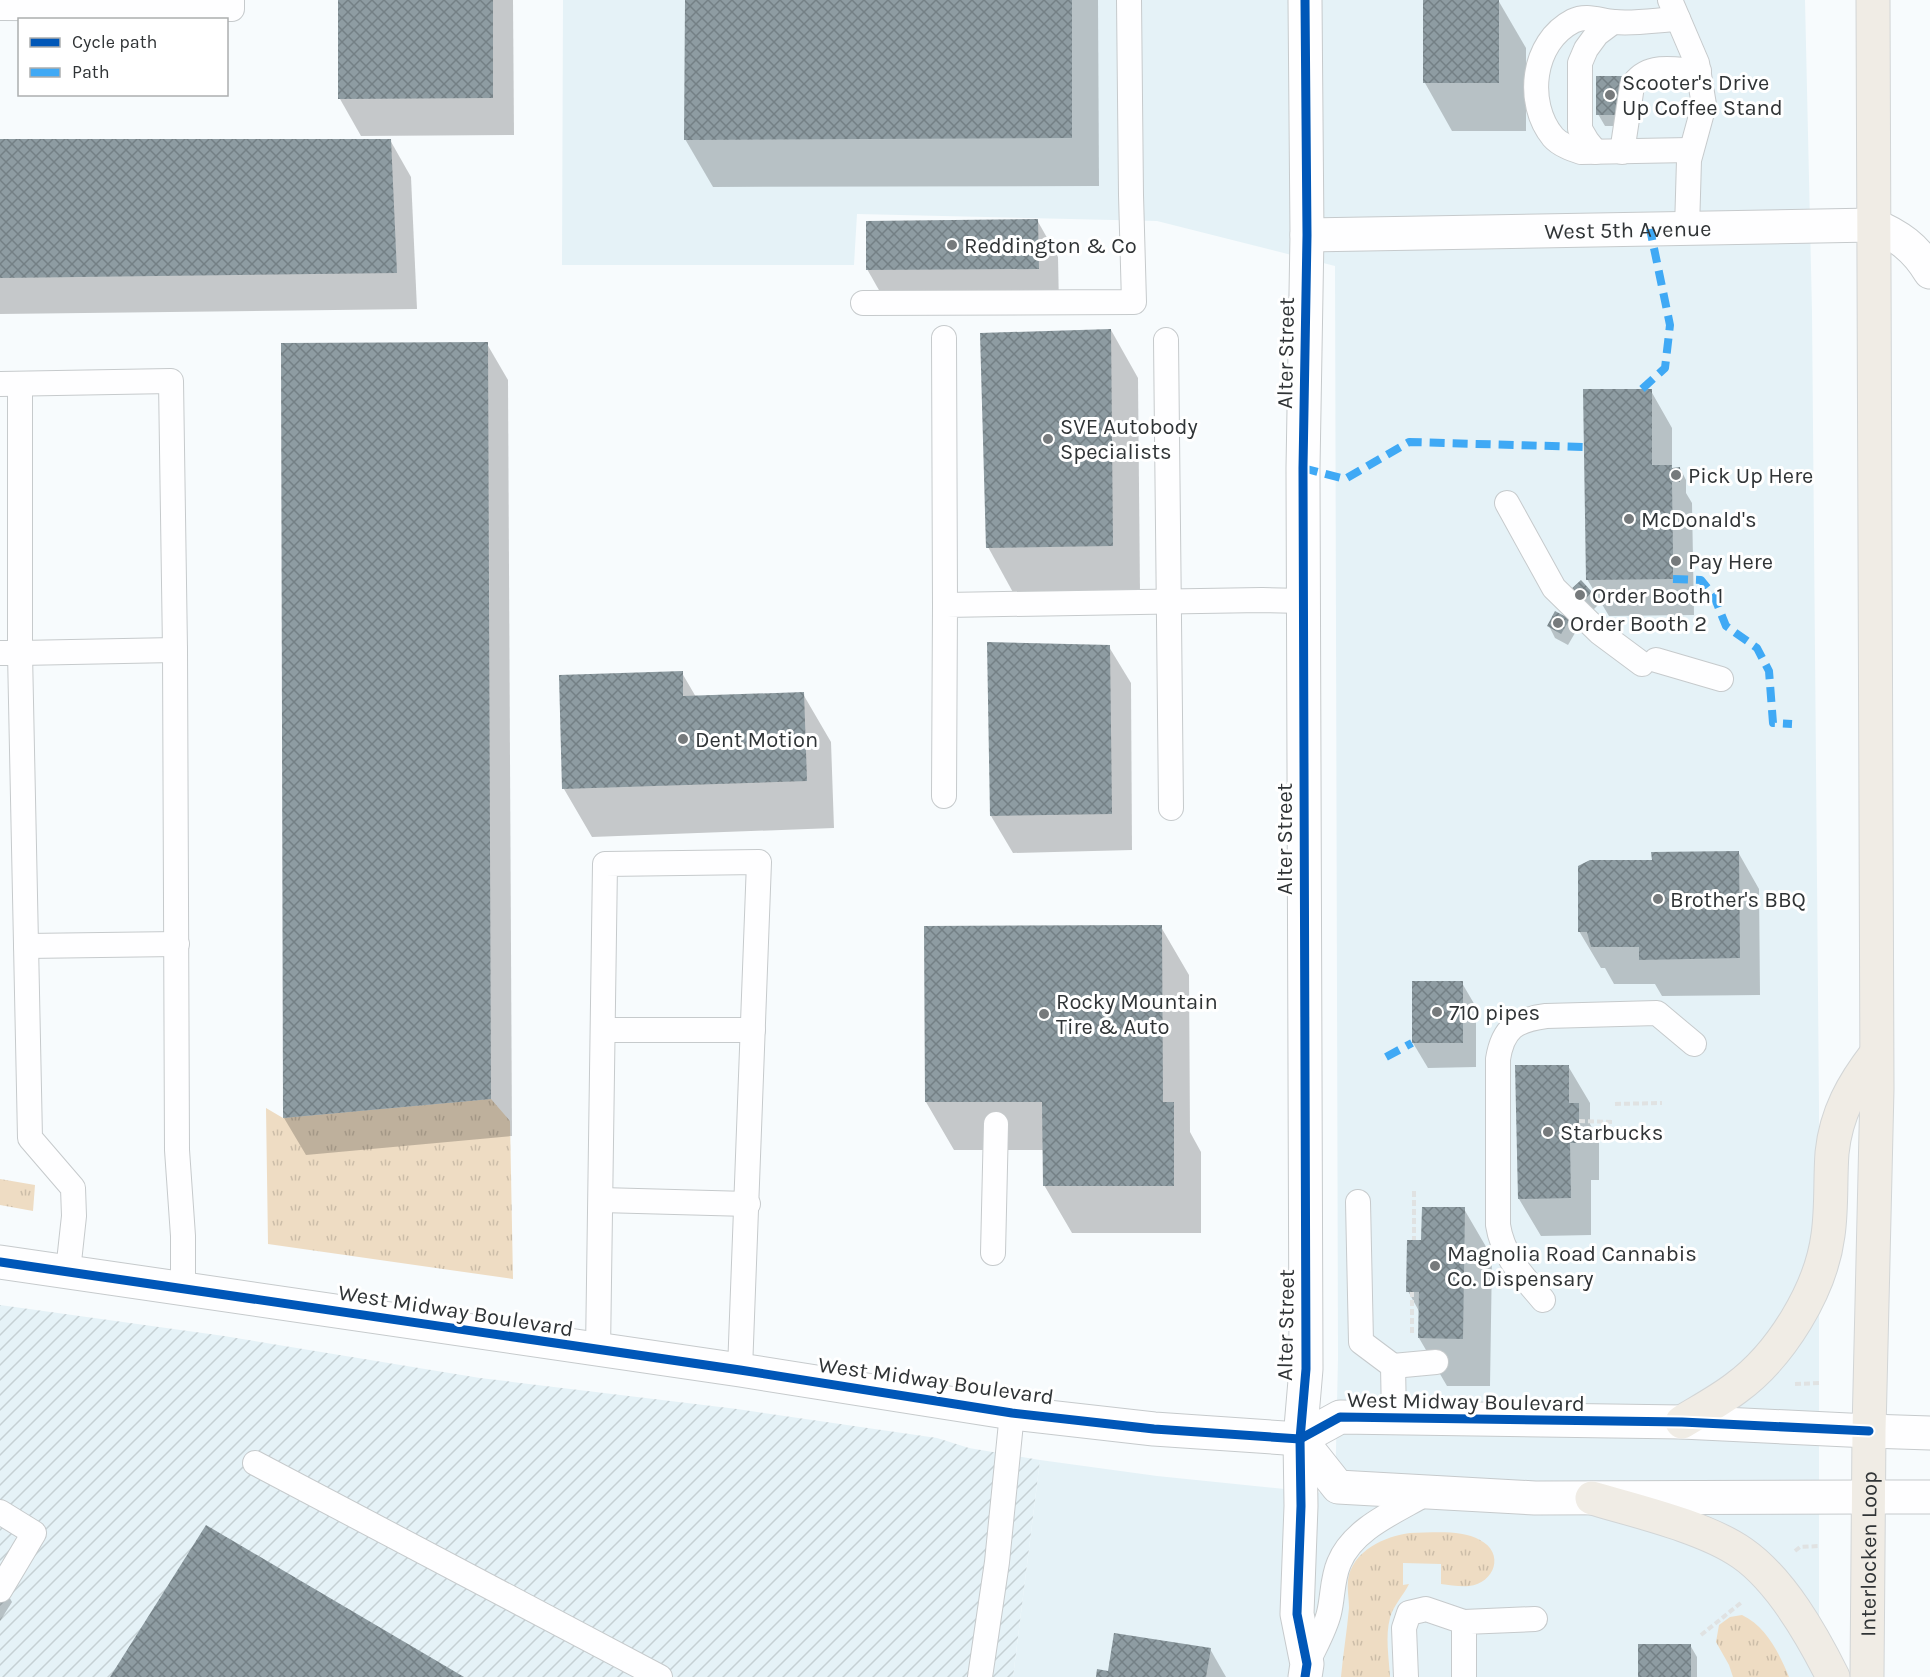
<svg xmlns="http://www.w3.org/2000/svg" width="1930" height="1677" font-family="Karla,sans-serif">
<defs>
<pattern id="industrial-furrows" width="10" height="10" patternUnits="userSpaceOnUse" patternTransform="scale(1.5)"><rect width="10" height="10" fill="#e5f2f7"/><path d="M-1 1l2-2M0 10L10 0M9 11l2-2" fill="none" stroke="#c5d0d4"/></pattern>
<pattern id="grass-tufts" width="24" height="20" patternUnits="userSpaceOnUse" patternTransform="scale(1.5)"><rect width="24" height="20" fill="#eedcc3"/><path d="M3 7l-1-3M5 7V3M7 7l1-3M15 17l-1-3M17 17v-4M19 17l1-3" fill="none" stroke="#ccbda8"/></pattern>
<pattern id="building-cross-hatch" width="8" height="8" patternUnits="userSpaceOnUse" patternTransform="scale(1.5)"><rect width="8" height="8" fill="#8e9ca2"/><path d="M0 0l8 8M0 8l8-8" fill="none" stroke="#748085"/></pattern>
</defs>
<rect width="100%" height="100%" fill="#f7fbfd"/>
<path fill="#e5f2f7" d="M 563,0 L 1805,0 L 1812,312 L 1819,1107 L 1819,1677 L 1013,1677 L 1040,1460 L 1157,1476 L 1335,1494 L 1338,1358 L 1335,266 L 1157,221 L 857,214 L 854,265 L 562,265 Z"/>
<path fill="url(#industrial-furrows)" d="M 0,1305 L 224,1336 L 480,1378 L 737,1409 L 937,1438 L 969,1448 L 1040,1460 L 1013,1677 L 0,1677 Z"/>
<g fill="url(#grass-tufts)">
<path d="M 491,1099 L 510,1121 L 513,1279 L 268,1244 L 266,1108 L 283,1118 Z"/>
<path d="M 0,1179 L 35,1185 L 33,1211 L 0,1205 Z"/>
<path d="M 1410,1533 C 1432,1533 1460,1529 1480,1540 C 1505,1553 1495,1583 1469,1586 C 1460,1587 1450,1585 1441,1584 L 1441,1564 L 1403,1563 L 1403,1585 L 1409,1584 C 1403,1596 1393,1606 1390,1618 C 1385,1636 1389,1658 1390,1677 L 1341,1677 C 1343,1654 1347,1631 1349,1608 C 1349,1599 1347,1589 1348,1580 C 1352,1551 1385,1536 1410,1533 Z"/>
<path d="M 1742,1615 C 1766,1626 1779,1653 1789,1677 L 1733,1677 L 1729,1665 L 1716,1642 L 1719,1625 L 1730,1617 Z"/>
</g>
<g fill="#0003">
<path d="M 340,0 L 513,0 L 514,135 L 361,136 L 340,99 Z"/>
<path d="M 685,0 L 1098,0 L 1099,186 L 713,187 L 685,139 Z"/>
<path d="M 1498,0 L 1526,48 L 1526,131 L 1452,131 L 1425,83 Z"/>
<path d="M 1597,78 L 1630,126 L 1605,126 L 1598,114 Z"/>
<path d="M 0,140 L 390,140 L 411,177 L 417,309 L 0,314 Z"/>
<path d="M 1037,220 L 1058,257 L 1059,306 L 888,306 L 867,269 Z"/>
<path d="M 1111,330 L 1138,378 L 1140,594 L 1015,596 L 988,547 Z"/>
<path d="M 487,344 L 508,380 L 512,1136 L 306,1155 L 284,1118 Z"/>
<path d="M 1651,391 L 1672,428 L 1672,469 L 1680,468 L 1686,480 L 1686,493 L 1692,503 L 1694,615 L 1609,616 L 1587,579 Z"/>
<path d="M 1591,593 L 1598,605 L 1588,615 L 1577,604 Z"/>
<path d="M 1569,621 L 1575,633 L 1568,645 L 1555,638 L 1549,626 Z"/>
<path d="M 988,643 L 1109,647 L 1131,683 L 1132,850 L 1013,853 L 991,816 Z"/>
<path d="M 682,673 L 696,697 L 803,694 L 831,742 L 834,828 L 592,837 L 564,789 L 560,677 Z"/>
<path d="M 1738,852 L 1759,889 L 1760,995 L 1662,996 L 1655,984 L 1614,984 L 1605,968 L 1601,968 L 1579,931 L 1653,861 Z"/>
<path d="M 1161,927 L 1189,975 L 1190,1132 L 1201,1152 L 1201,1233 L 1072,1233 L 1044,1185 L 1044,1150 L 954,1150 L 926,1102 Z"/>
<path d="M 1462,983 L 1476,1007 L 1476,1067 L 1428,1068 L 1413,1043 Z"/>
<path d="M 1568,1066 L 1590,1103 L 1590,1124 L 1599,1141 L 1599,1180 L 1591,1180 L 1591,1235 L 1541,1236 L 1519,1199 Z"/>
<path d="M 1464,1209 L 1492,1257 L 1490,1386 L 1447,1386 L 1419,1338 L 1420,1313 L 1408,1291 L 1423,1242 Z"/>
<path d="M 0,1581 L 12,1602 L 0,1621 Z"/>
<path d="M 1690,1645 L 1697,1657 L 1697,1677 L 1639,1677 Z"/>
<path d="M 1210,1649 L 1226,1677 L 1098,1677 L 1109,1672 Z"/>
</g>
<g fill="url(#building-cross-hatch)">
<path d="M 338,0 L 493,0 L 493,98 L 338,99 Z"/>
<path d="M 685,0 L 1072,0 L 1072,138 L 684,140 Z"/>
<rect x="1423" y="0" width="76" height="83"/>
<rect x="1596" y="76" width="28" height="39"/>
<path d="M 0,139 L 391,139 L 397,273 L 0,278 Z"/>
<path d="M 1038,219 L 1039,269 L 866,270 L 866,221 Z"/>
<path d="M 1111,329 L 1113,546 L 986,548 L 980,333 Z"/>
<path d="M 488,342 L 491,1099 L 283,1118 L 281,343 Z"/>
<path d="M 1583,389 L 1652,389 L 1652,465 L 1672,465 L 1672,468 L 1680,467 L 1680,482 L 1672,482 L 1673,555 L 1680,555 L 1680,567 L 1673,567 L 1673,579 L 1586,580 Z"/>
<path d="M 1581,580 L 1592,592 L 1580,604 L 1568,592 Z"/>
<path d="M 1555,611 L 1570,619 L 1561,634 L 1547,626 Z"/>
<path d="M 987,642 L 1110,645 L 1112,814 L 990,816 Z"/>
<path d="M 683,671 L 683,696 L 804,692 L 807,781 L 562,789 L 559,675 Z"/>
<path d="M 1739,851 L 1740,958 L 1639,960 L 1639,947 L 1591,947 L 1587,932 L 1578,932 L 1578,866 L 1590,860 L 1652,860 L 1651,852 Z"/>
<path d="M 1162,925 L 1163,1102 L 1174,1102 L 1174,1186 L 1043,1186 L 1042,1102 L 925,1102 L 924,926 Z"/>
<rect x="1412" y="981" width="51" height="62"/>
<path d="M 1515,1065 L 1569,1065 L 1569,1103 L 1579,1103 L 1579,1143 L 1570,1143 L 1571,1198 L 1518,1199 Z"/>
<path d="M 1422,1207 L 1465,1207 L 1463,1339 L 1418,1338 L 1419,1292 L 1406,1292 L 1407,1240 L 1421,1240 Z"/>
<path d="M 206,1525 L 464,1677 L 110,1677 Z"/>
<path d="M 1114,1633 L 1211,1648 L 1206,1677 L 1096,1677 L 1097,1669 L 1108,1671 Z"/>
<rect x="1638" y="1644" width="53" height="33"/>
</g>
<g fill="none" stroke-linecap="round" stroke-linejoin="round">
<g stroke="#c6cacc" stroke-width="26">
<g id="service">
<path d="M 1670,0 L 1697,63 L 1704,105 L 1689,160 L 1687,229"/>
<path d="M 0,8 L 232,9 L 232,0"/>
<path d="M 1678,19 C 1657,20 1635,24 1614,22 C 1600,21 1587,14 1573,21 C 1532,42 1525,103 1553,137 C 1560,145 1572,149 1581,152 L 1690,150"/>
<path d="M 1596,152 L 1587,141 L 1580,129 L 1580,63 L 1586,49 L 1597,34 L 1613,22"/>
<path d="M 1622,152 L 1632,86 C 1648,62 1672,70 1699,71"/>
<path d="M 863,303 L 1134,302 L 1131,195 L 1129,0"/>
<path d="M 944,338 L 945,605"/>
<path d="M 1166,340 L 1171,808"/>
<path d="M 0,384 L 171,381 L 175,650 L 177,1150 L 183,1236 L 183,1288"/>
<path d="M 20,384 L 20,653 L 175,650"/>
<path d="M 1507,503 L 1554,588 L 1599,632 L 1642,664"/>
<path d="M 0,653 L 20,653 L 30,1138 L 73,1188 L 74,1216 L 68,1271"/>
<path d="M 1656,660 L 1721,679"/>
<path d="M 944,796 L 945,605 L 1262,600 L 1303,601"/>
<path d="M 26,946 L 177,944"/>
<path d="M 603,1030 L 753,1030"/>
<path d="M 601,1200 L 748,1204"/>
<path d="M 1358,1202 L 1361,1342 L 1393,1366 L 1394,1418"/>
<path d="M 993,1253 L 996,1124"/>
<path d="M 1543,1300 C 1523,1276 1503,1257 1498,1225 L 1498,1059 C 1503,1028 1516,1020 1546,1016 L 1657,1013 L 1694,1044"/>
<path d="M 598,1351 L 605,864 L 759,862 L 740,1370"/>
<path d="M 1393,1366 L 1436,1362"/>
<path d="M 255,1463 L 660,1677"/>
<path d="M 0,1512 L 34,1533 L 0,1590"/>
<path d="M 1307,1664 C 1314,1648 1325,1630 1329,1613 C 1333,1597 1332,1579 1339,1563 C 1353,1528 1397,1511 1427,1493"/>
<path d="M 980,1677 L 997,1562 L 1012,1413"/>
<path d="M 1406,1677 L 1404,1628 L 1409,1613 L 1426,1609 L 1464,1622"/>
<path d="M 1464,1677 L 1464,1622 L 1535,1619"/>
</g>
</g>
<g stroke="#c6cacc" stroke-width="35">
<g id="minor">
<path d="M 1305,0 L 1307,235 L 1303,468 L 1306,1369 L 1300,1439 L 1301,1506 L 1297,1614 L 1307,1664 L 1305,1677"/>
<path id="s1" d="M 1307,235 L 1873,225 C 1898,235 1916,248 1930,272"/>
<path d="M 0,1262 L 740,1370 L 1012,1413 L 1154,1429 L 1300,1439 L 1340,1417 L 1682,1422 L 1869,1431"/>
<path d="M 1300,1439 L 1338,1487 L 1535,1498 L 1869,1497"/>
</g>
</g>
<g stroke="#c6cacc" stroke-width="35">
<g id="secondary">
<path d="M 1869,1431 L 1930,1433"/>
<path d="M 1869,1497 L 1930,1497"/>
</g>
</g>
<g stroke="#d2d5d6" stroke-width="35">
<g id="primary">
<path d="M 1682,1422 C 1700,1411 1719,1401 1736,1388 C 1781,1355 1821,1290 1828,1235 C 1832,1208 1830,1180 1832,1153 C 1836,1113 1853,1084 1876,1054"/>
<path d="M 1592,1498 C 1636,1511 1705,1527 1742,1553 C 1781,1580 1812,1635 1833,1677"/>
<path id="s2" d="M 1867,1677 L 1869,1431 L 1877,1089 L 1873,0"/>
</g>
</g>
<g stroke="#e0e2e2" stroke-width="4" stroke-dasharray="6 3" stroke-linecap="butt">
<path d="M 1615,1104 L 1662,1103"/>
<path d="M 1579,1121 L 1615,1122"/>
<path d="M 1414,1191 L 1414,1240"/>
<path d="M 1412,1333 L 1412,1292"/>
<path d="M 1795,1384 L 1820,1383"/>
<path d="M 1795,1551 L 1800,1547 L 1819,1546"/>
<path d="M 1701,1635 L 1742,1602"/>
</g>
<use href="#service" stroke="#fefeff" stroke-width="24"/>
<use href="#minor" stroke="#fefeff" stroke-width="33"/>
<use href="#secondary" stroke="#fefeff" stroke-width="33"/>
<use href="#primary" stroke="#f0ece5" stroke-width="33"/>
<g stroke="#3fa9f5" stroke-width="8" stroke-dasharray="15 8" stroke-linecap="butt">
<path d="M 1642,389 L 1665,368 L 1670,325 L 1650,229"/>
<path d="M 1303,468 L 1345,479 L 1409,442 L 1585,447"/>
<path d="M 1673,579 L 1701,580 L 1714,596 L 1726,626 L 1757,648 L 1769,671 L 1773,723 L 1792,724"/>
<path d="M 1386,1057 L 1412,1043"/>
</g>
<g stroke="#fff" stroke-width="13">
<g id="cycleway">
<path d="M 1305,0 L 1307,235 L 1303,468 L 1306,1369 L 1300,1439 L 1301,1506 L 1297,1614 L 1307,1664 L 1305,1677"/>
<path d="M 0,1262 L 740,1370 L 1012,1413 L 1154,1429 L 1300,1439 L 1340,1417 L 1682,1422 L 1869,1431"/>
</g>
</g>
<use href="#cycleway" stroke="#0057b8" stroke-width="9"/>
</g>
<g fill="#767a7c" stroke="#fff" stroke-width="2">
<circle cx="1610" cy="95" r="6"/>
<circle cx="952" cy="245" r="6"/>
<circle cx="1048" cy="439" r="6"/>
<circle cx="1676" cy="475" r="6"/>
<circle cx="1629" cy="519" r="6"/>
<circle cx="1676" cy="561" r="6"/>
<circle cx="1580" cy="595" r="6"/>
<circle cx="1558" cy="623" r="6"/>
<circle cx="683" cy="739" r="6"/>
<circle cx="1658" cy="899" r="6"/>
<circle cx="1437" cy="1012" r="6"/>
<circle cx="1044" cy="1014" r="6"/>
<circle cx="1548" cy="1132" r="6"/>
<circle cx="1435" cy="1266" r="6"/>
</g>
<g text-anchor="middle" stroke-width="6" stroke-linejoin="round" paint-order="stroke">
<g font-size="22" fill="#303436" stroke="#fff" text-anchor="start">
<text x="1622" y="90">Scooter's Drive<tspan x="1622" dy="25">Up Coffee Stand</tspan></text>
<text x="964" y="253">Reddington &amp; Co</text>
<text x="1060" y="434">SVE Autobody<tspan x="1060" dy="25">Specialists</tspan></text>
<text x="1688" y="483">Pick Up Here</text>
<text x="1641" y="527">McDonald's</text>
<text x="1688" y="569">Pay Here</text>
<text x="1592" y="603">Order Booth 1</text>
<text x="1570" y="631">Order Booth 2</text>
<text x="695" y="747">Dent Motion</text>
<text x="1670" y="907">Brother's BBQ</text>
<text x="1056" y="1009">Rocky Mountain<tspan x="1056" dy="25">Tire &amp; Auto</tspan></text>
<text x="1449" y="1020">710 pipes</text>
<text x="1560" y="1140">Starbucks</text>
<text x="1447" y="1261">Magnolia Road Cannabis<tspan x="1447" dy="25">Co. Dispensary</tspan></text>
</g>
<g font-size="22" fill="#303436" stroke="#fff">
<text dy="8" stroke="none"><textPath href="#s1" startOffset="321">West 5th Avenue</textPath></text>
<text transform="translate(1285 353) rotate(-89)" y="8">Alter Street</text>
<text transform="translate(1284 839) rotate(-90)" y="8">Alter Street</text>
<text transform="translate(456 1310) rotate(9)" y="8">West Midway Boulevard</text>
<text transform="translate(1285 1325) rotate(-89)" y="8">Alter Street</text>
<text transform="translate(936 1380) rotate(8)" y="8">West Midway Boulevard</text>
<text transform="translate(1466 1401) rotate(1)" y="8">West Midway Boulevard</text>
<text dy="8" stroke="none"><textPath href="#s2" startOffset="123">Interlocken Loop</textPath></text>
</g>
</g>
<rect x="18" y="18" width="210" height="78" fill="#ffffff" stroke="#acaeaf" stroke-width="1.5"/>
<rect x="30" y="38" width="30" height="9" fill="#0057b8" stroke="#acaeaf" stroke-width="1.5"/>
<text x="72" y="48" font-size="18" fill="#303436">Cycle path</text>
<rect x="30" y="68" width="30" height="9" fill="#3fa9f5" stroke="#acaeaf" stroke-width="1.5"/>
<text x="72" y="78" font-size="18" fill="#303436">Path</text>
</svg>
